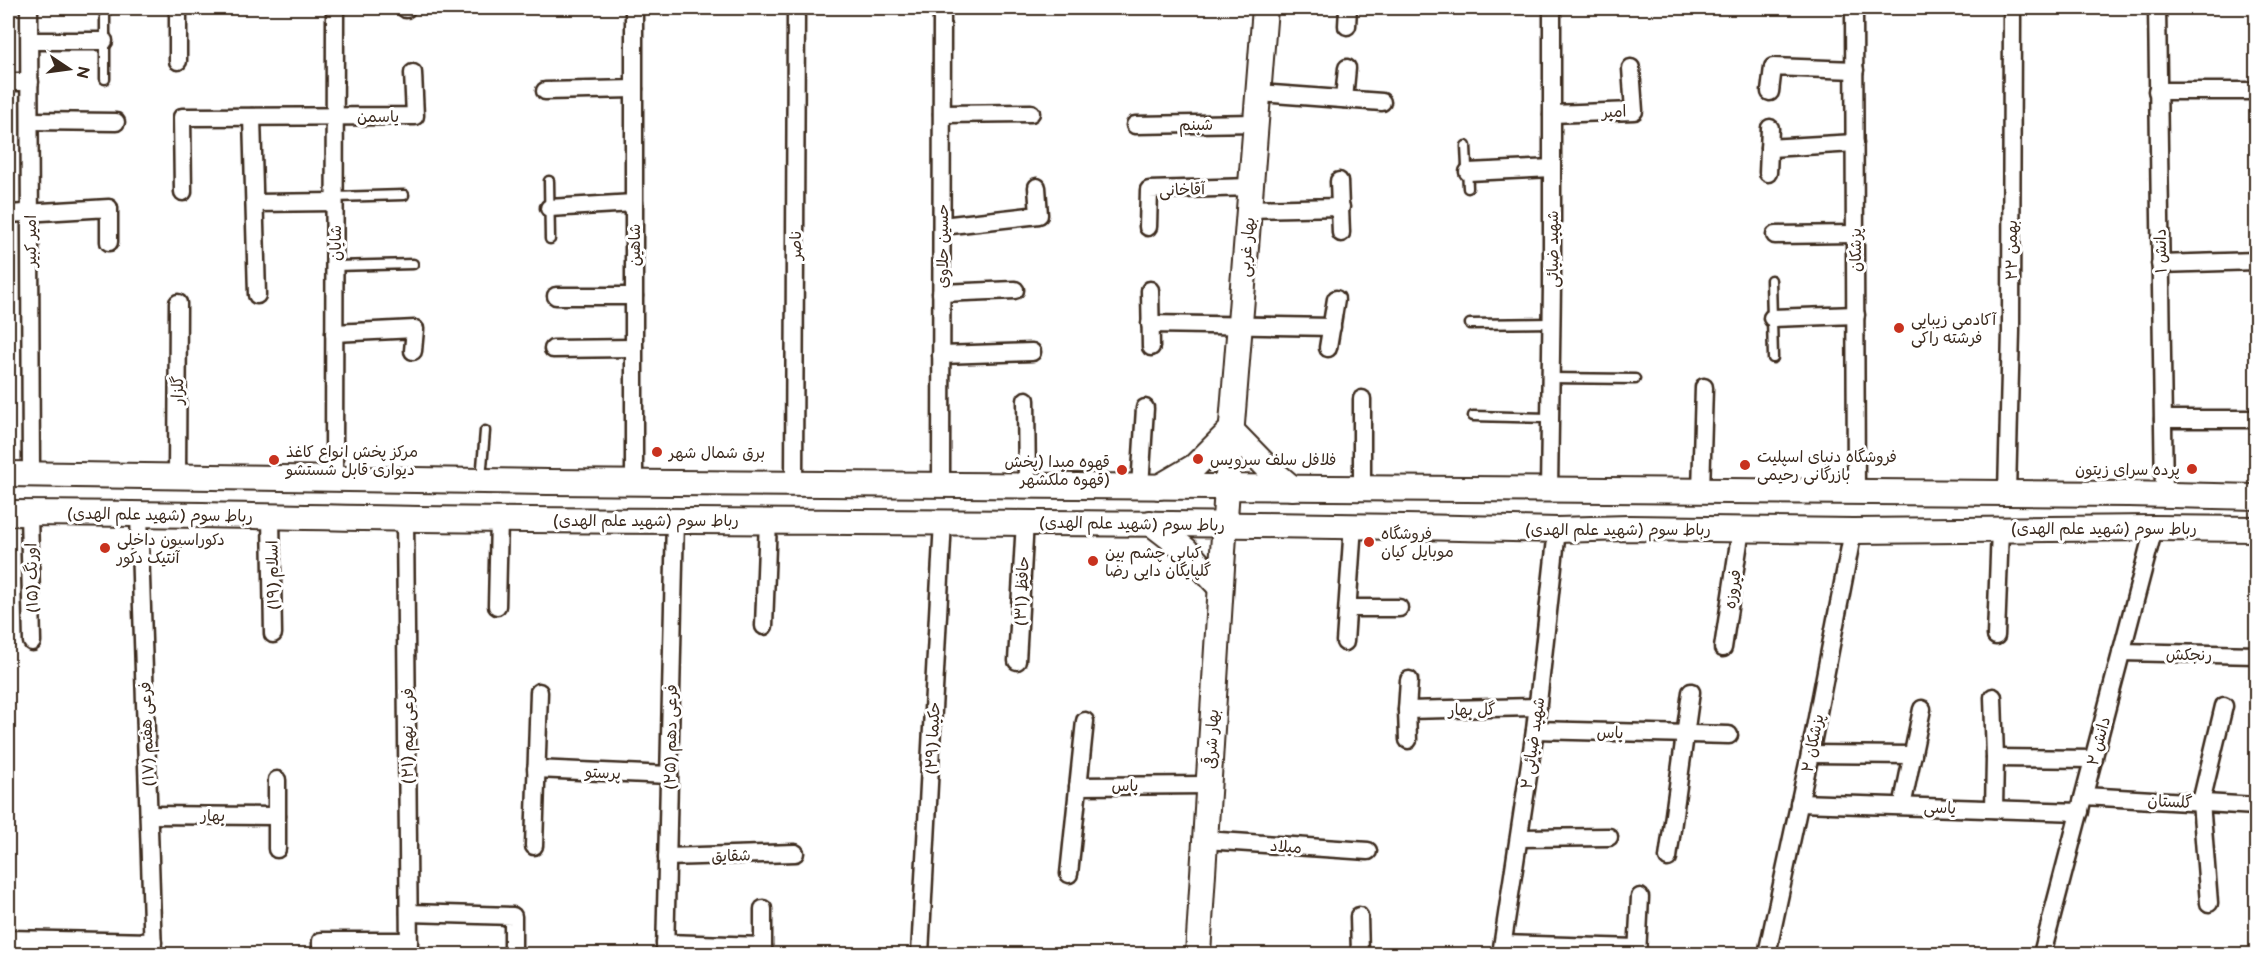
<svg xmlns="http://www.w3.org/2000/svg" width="2264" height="962" font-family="'Balsamiq Sans','Playpen Sans Arabic',sans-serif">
<rect width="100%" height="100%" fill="#fff"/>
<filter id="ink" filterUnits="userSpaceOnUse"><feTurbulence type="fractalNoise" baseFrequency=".0167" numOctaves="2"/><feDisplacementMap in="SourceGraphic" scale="12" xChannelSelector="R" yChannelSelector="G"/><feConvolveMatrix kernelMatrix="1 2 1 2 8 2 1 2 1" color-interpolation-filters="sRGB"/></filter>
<g filter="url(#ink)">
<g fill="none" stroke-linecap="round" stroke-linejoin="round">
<g stroke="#3b2a1e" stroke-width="13">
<g id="lane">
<path d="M 105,8 L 105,79"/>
<path d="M 1466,146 L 1468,188"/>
<path d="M 549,181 L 550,239"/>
<path d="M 334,197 L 404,195"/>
<path d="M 335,266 L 413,264"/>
<path d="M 1771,280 L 1773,358"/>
<path d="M 1470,324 L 1551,323"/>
<path d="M 1550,378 L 1635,379"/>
<path d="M 1473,416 L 1550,418"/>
<path d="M 481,479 L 485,431"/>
</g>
</g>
<g stroke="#3b2a1e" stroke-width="21">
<g id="street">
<path d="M 29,8 L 31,474"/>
<path d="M 178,8 L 178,61"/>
<path d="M 634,8 L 634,482"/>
<path d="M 1854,8 L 1856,492"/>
<path d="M 2157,8 L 2164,494"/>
<path d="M 406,9 L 406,8"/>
<path d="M 1347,26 L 1348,8"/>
<path d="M 30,41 L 104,41"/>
<path d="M 8,82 L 30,82"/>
<path d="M 545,91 L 634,89"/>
<path d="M 2157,91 L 2256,91"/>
<path d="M 1770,92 L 1773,67 L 1855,70"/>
<path d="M 1259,93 L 1382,102"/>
<path d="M 1344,99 L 1347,68"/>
<path d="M 942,114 L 1031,113"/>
<path d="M 1552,114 L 1634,111 L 1631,68"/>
<path d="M 252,117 L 257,295"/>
<path d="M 30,121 L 116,122"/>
<path d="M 1135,125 L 1256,123"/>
<path d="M 1769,148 L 1855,143"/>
<path d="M 1468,172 L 1552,168"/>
<path d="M 1768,173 L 1770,128"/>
<path d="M 1339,181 L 1341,233"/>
<path d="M 183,192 L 182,117 L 415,116 L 413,73"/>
<path d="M 255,203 L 334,202"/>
<path d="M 549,208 L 634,203"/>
<path d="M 1249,209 L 1341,207"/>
<path d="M 8,214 L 109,208 L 109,242"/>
<path d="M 942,226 L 1039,215 L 1037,187"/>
<path d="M 1148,227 L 1149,190 L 1251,187"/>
<path d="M 1775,235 L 1855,234"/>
<path d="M 2160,264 L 2256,261"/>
<path d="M 1150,290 L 1151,347"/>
<path d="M 941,293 L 1015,290"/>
<path d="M 556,296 L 634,296"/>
<path d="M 1772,318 L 1856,315"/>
<path d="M 1150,324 L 1332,327"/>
<path d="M 334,333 L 415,329 L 413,351"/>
<path d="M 1328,348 L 1336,299"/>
<path d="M 553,349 L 634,348"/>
<path d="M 941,355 L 1032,352"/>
<path d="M 1026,400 L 1027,485"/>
<path d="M 2163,419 L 2256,419"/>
<path d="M 177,476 L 178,303"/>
<path d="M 334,478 L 335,8"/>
<path d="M 794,483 L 796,8"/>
<path d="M 941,484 L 942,8"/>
<path d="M 1140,487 L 1145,408"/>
<path d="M 1362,489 L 1362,399"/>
<path d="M 1549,490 L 1552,285 L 1552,8"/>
<path d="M 1701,491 L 1704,387"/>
<path d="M 2007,493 L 2011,331 L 2012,8"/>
<path d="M 29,513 L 32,642"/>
<path d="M 139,514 L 153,954"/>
<path d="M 271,516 L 273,634"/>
<path d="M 405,518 L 409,954"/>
<path d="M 497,606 L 499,519"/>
<path d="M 1348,608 L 1399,608"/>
<path d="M 764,626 L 768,520"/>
<path d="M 1996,636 L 2000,529"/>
<path d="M 1345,642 L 1353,525"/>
<path d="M 1723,648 L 1741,529"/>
<path d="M 2121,652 L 2256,655"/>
<path d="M 1017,661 L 1025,521"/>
<path d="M 1993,697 L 1995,758 L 1994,809"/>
<path d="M 1407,710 L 1538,707"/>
<path d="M 1535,730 L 1729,735"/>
<path d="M 1408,740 L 1407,710 L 1409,680"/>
<path d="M 1810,754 L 1913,755"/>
<path d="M 1995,758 L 2094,759"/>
<path d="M 536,769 L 669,775"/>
<path d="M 277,780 L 277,849"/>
<path d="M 1078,786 L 1208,785"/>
<path d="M 2084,796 L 2256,806"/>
<path d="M 1904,797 L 1922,709"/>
<path d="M 1799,803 L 2080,812"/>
<path d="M 149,815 L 277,816"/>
<path d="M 1519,838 L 1609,837"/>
<path d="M 1205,840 L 1368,851"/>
<path d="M 534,846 L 539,692"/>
<path d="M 667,857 L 795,853"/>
<path d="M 1668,858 L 1691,692"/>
<path d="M 1069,874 L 1085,721"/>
<path d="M 2209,903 L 2201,802 L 2224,706"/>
<path d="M 763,909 L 763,954"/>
<path d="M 409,913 L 513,916 L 513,954"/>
<path d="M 1359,916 L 1360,954"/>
<path d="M 8,939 L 153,942"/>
<path d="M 665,943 L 763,946"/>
<path d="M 1503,944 L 1638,948"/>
<path d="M 321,954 L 321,941 L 409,941"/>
<path d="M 665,954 L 675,520"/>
<path d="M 920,954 L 943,521"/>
<path d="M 1501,954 L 1535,730 L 1557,530"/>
<path d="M 1637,954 L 1640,897"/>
<path d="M 1767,954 L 1810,754 L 1853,531"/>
<path d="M 2042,954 L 2154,528"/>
</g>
</g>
<g stroke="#3b2a1e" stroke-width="28">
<g id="secondary">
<path d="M 8,474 L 548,482 L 2129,494 L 2256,497"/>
<path d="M 1159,487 L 1195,466 L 1231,430 L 1266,466 L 1292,488"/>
<path d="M 8,513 C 145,513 283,517 420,519 C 799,523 1178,521 1557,530 L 1628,528 L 1853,531 L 2154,528 L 2256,529"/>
<path d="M 1151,523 L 1186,550 L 1220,587"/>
<path d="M 1198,954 L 1227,487 L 1265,8"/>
</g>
</g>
<use href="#lane" stroke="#fff" stroke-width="8"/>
<use href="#street" stroke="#fff" stroke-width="16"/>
<use href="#secondary" stroke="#fff" stroke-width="24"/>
</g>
</g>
<g fill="#c8321e" stroke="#fff" stroke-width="2">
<circle cx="1899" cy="328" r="6"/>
<circle cx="657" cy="452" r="6"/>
<circle cx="1198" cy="459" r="6"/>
<circle cx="274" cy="460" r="6"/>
<circle cx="1745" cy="465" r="6"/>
<circle cx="2192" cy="469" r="6"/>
<circle cx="1122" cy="470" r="6"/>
<circle cx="1369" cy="542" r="6"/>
<circle cx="105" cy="548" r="6"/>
<circle cx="1093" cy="561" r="6"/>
</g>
<g text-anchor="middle" stroke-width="6" stroke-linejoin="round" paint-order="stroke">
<g font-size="16" fill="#3b2a1e" stroke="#fff">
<text transform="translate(1614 111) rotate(-3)" y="6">امیر</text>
<text x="378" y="122">یاسمن</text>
<text transform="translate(1196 124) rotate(-1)" y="6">شبنم</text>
<text transform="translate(1182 189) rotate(-2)" y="6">آقاخانی</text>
<text transform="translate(30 241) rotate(-90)" y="6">امیر کبیر</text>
<text transform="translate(335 243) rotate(-90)" y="6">شایان</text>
<text transform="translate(634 245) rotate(-90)" y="6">شاهین</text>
<text transform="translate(795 245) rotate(-90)" y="6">ناصر</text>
<text transform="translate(942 246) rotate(-90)" y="6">حسین حلاوی</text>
<text transform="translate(1246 247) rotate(-85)" y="6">بهار غربی</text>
<text transform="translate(1552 249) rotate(-90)" y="6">شهید ضیائی</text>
<text transform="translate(1855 250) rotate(-90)" y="6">پزشکان</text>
<text transform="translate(2011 250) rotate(-90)" y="6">۲۲ بهمن</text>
<text transform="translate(2160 251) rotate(-91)" y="6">دانش ۱</text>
<text transform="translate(177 390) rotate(-89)" y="6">گلزار</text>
<text transform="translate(160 514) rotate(1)" y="6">رباط سوم (شهید علم الهدی)</text>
<text x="646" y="526">رباط سوم (شهید علم الهدی)</text>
<text transform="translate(1132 523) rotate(1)" y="6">رباط سوم (شهید علم الهدی)</text>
<text x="2104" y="534">رباط سوم (شهید علم الهدی)</text>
<text x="1618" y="535">رباط سوم (شهید علم الهدی)</text>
<text transform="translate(272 575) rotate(-91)" y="6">اسلام (۱۹)</text>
<text transform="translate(31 578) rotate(-91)" y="6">اورنگ (۱۵)</text>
<text transform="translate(1732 589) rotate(-81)" y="6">فیروزه</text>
<text transform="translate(1021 591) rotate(-87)" y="6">حافظ (۳۱)</text>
<text transform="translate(2189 654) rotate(1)" y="6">رنجکش</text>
<text transform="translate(1472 709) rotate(-1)" y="6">گل بهار</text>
<text transform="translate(1610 732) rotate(1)" y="6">یاس</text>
<text transform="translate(146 734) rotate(-92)" y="6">فرعی هفتم (۱۷)</text>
<text transform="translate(407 736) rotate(-90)" y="6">فرعی نهم (۲۱)</text>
<text transform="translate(670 737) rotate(-89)" y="6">فرعی دهم (۲۵)</text>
<text transform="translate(932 738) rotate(-87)" y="6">حکیما (۲۹)</text>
<text transform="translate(1211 739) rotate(-87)" y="6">بهار شرقی</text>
<text transform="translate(2098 741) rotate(-75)" y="6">دانش ۲</text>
<text transform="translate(1532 743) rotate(-82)" y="6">شهید ضیائی ۲</text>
<text transform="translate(1812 743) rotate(-79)" y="6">پزشکان ۲</text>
<text transform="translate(603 772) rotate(3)" y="6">پرستو</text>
<text x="1125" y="791">یاس</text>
<text transform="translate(2170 801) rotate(3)" y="6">گلستان</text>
<text transform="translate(1940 807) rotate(2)" y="6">یاسی</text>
<text x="213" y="821">بهار</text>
<text transform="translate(1286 846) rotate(4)" y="6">میلاد</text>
<text transform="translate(731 855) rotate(-2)" y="6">شقایق</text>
</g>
<g font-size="16" fill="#3b2a1e" stroke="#fff" text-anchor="start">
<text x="1911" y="325">آکادمی زیبایی<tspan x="1911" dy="18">فرشته راکی</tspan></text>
<text x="286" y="457">مرکز پخش انواع کاغذ<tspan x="286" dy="18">دیواری قابل شستشو</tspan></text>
<text x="669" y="458">برق شمال شهر</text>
<text x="1757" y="462">فروشگاه دنیای اسپلیت<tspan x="1757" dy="18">بازرگانی رحیمی</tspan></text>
<text x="1210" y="465">فلافل سلف سرویس</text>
<text x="1110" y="467" text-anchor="end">قهوه مبدا (پخش<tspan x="1110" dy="18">قهوه ملکشهر)</tspan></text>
<text x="2180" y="475" text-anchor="end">پرده سرای زیتون</text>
<text x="1381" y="539">فروشگاه<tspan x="1381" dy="18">موبایل کیان</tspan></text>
<text x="117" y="545">دکوراسیون داخلی<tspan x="117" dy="18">آنتیک دکور</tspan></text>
<text x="1105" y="558">کبابی چشم بین<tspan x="1105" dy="18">گلپایگان دایی رضا</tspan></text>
</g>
</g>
<rect width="2264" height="962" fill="none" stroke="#fff" stroke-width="30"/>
<rect x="15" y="15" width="2234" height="932" fill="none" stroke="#3b2a1e" stroke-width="2" filter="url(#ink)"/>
<g transform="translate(69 69) rotate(103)" stroke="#ffffff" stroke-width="4.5" paint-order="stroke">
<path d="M0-4.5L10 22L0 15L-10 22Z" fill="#3b2a1e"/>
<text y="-9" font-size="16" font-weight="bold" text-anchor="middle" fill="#3b2a1e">N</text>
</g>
</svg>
